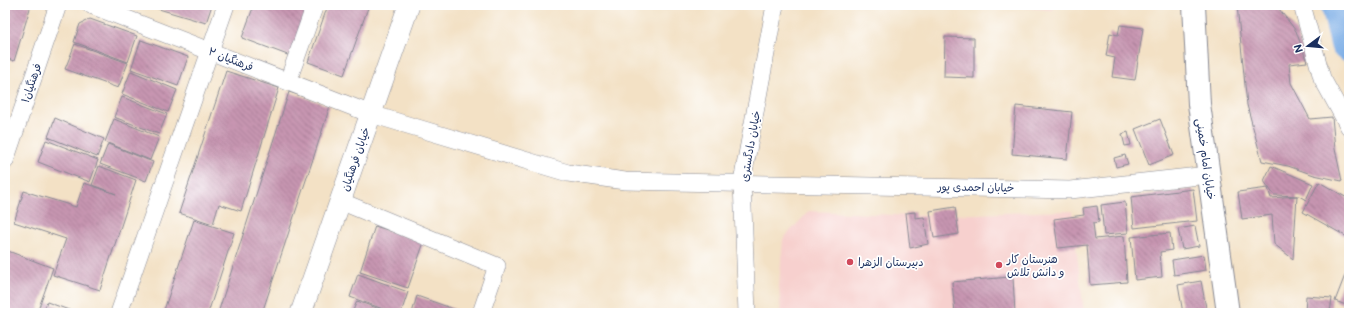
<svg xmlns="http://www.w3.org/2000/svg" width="1354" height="318" font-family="'Balsamiq Sans','Playpen Sans Arabic',sans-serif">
<defs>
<pattern id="building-back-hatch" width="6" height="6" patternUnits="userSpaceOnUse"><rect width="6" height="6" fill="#c795b1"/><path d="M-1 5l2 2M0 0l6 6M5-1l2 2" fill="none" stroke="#a17a93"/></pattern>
</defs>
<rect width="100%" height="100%" fill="#fff"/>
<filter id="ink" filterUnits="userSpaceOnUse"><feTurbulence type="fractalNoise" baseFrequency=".025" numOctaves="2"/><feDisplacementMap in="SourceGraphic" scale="8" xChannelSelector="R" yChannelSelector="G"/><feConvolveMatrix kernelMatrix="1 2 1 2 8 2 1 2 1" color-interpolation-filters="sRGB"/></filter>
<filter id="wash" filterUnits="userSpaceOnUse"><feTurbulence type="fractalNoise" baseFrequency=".012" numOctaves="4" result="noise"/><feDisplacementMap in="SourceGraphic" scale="16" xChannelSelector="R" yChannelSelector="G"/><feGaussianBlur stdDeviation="0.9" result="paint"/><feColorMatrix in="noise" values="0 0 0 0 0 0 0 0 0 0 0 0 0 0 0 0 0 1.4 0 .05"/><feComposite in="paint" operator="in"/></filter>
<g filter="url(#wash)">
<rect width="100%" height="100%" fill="#f3e1c5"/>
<g fill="#f7d0ce">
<path d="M 997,5 L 1053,5 L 1052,10 Z"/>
<path d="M 809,211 L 914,216 L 1072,211 L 1084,313 L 781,313 L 779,286 L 783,239 Z"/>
</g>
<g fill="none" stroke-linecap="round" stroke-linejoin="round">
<path stroke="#78abe5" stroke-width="38" d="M 1340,5 L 1349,43"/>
</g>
<g id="blocks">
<g fill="url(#building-back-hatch)">
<path d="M 5,5 L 31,5 L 14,61 L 5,58 Z"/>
<path d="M 153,5 L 212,5 L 206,23 L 152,7 Z"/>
<path d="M 254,5 L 311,5 L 293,57 L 242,38 Z"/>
<path d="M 328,5 L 369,5 L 344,75 L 308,62 Z"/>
<path d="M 1237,5 L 1276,5 L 1296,31 L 1307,62 L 1289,64 L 1291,83 L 1310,119 L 1332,117 L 1335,149 L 1342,181 L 1314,175 L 1288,166 L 1262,161 L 1247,105 Z"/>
<path d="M 90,19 L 137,36 L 128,62 L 74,42 L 80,24 Z"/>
<path d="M 1120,25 L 1143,28 L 1135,80 L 1112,77 L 1115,58 L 1106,56 L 1110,33 L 1118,35 Z"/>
<path d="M 945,37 L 974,38 L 974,78 L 944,77 Z"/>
<path d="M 141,40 L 188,57 L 178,86 L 131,69 Z"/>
<path d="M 75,44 L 128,63 L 118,88 L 65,69 Z"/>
<path d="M 131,71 L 177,90 L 168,112 L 122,94 Z"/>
<path d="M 226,71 L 279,88 L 241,211 L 219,204 L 213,224 L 179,213 Z"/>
<path d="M 5,90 L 8,91 L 5,99 Z"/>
<path d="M 289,92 L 330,106 L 314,156 L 262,313 L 218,313 Z"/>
<path d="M 122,97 L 167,114 L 159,134 L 114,117 Z"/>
<path d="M 1016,106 L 1072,112 L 1067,159 L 1012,154 Z"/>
<path d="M 55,118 L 104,139 L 97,157 L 48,137 Z"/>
<path d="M 114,119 L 159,137 L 150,160 L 105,142 Z"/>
<path d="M 1160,119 L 1174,155 L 1149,165 L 1135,129 Z"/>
<path d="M 1128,132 L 1131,145 L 1125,146 L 1122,134 Z"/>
<path d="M 46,140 L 98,160 L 90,182 L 38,162 Z"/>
<path d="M 108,144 L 153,162 L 146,181 L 100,164 Z"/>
<path d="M 1125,155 L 1128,164 L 1116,167 L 1114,158 Z"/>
<path d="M 99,166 L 136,180 L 100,290 L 53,275 L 66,239 L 14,222 L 24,191 L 76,207 L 84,183 L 116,194 L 92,185 Z"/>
<path d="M 1271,166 L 1313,184 L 1306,200 L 1299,196 L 1274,195 L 1264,181 Z"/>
<path d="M 1319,182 L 1349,199 L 1349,238 L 1303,212 Z"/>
<path d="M 1268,188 L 1271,198 L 1297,196 L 1293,259 L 1274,244 L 1272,215 L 1242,219 L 1238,192 Z"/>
<path d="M 1193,189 L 1197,221 L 1134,228 L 1131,197 Z"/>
<path d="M 1125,202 L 1128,233 L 1104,235 L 1101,205 Z"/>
<path d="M 1097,206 L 1099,222 L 1093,223 L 1095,239 L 1124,236 L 1127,282 L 1090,285 L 1087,245 L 1058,248 L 1054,219 L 1084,215 L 1083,208 Z"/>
<path d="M 955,207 L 959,234 L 934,238 L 930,211 Z"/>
<path d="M 915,212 L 915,218 L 924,217 L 928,244 L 910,248 L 906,213 Z"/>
<path d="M 194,220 L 234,233 L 214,295 L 208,313 L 163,313 Z"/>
<path d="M 375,226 L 424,242 L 408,288 L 360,272 Z"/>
<path d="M 1195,226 L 1199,246 L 1182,249 L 1178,229 Z"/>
<path d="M 1170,233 L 1172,250 L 1160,252 L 1162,277 L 1135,280 L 1131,237 Z"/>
<path d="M 8,251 L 53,268 L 37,313 L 5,313 L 5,260 Z"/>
<path d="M 1204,255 L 1206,270 L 1174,275 L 1172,260 Z"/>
<path d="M 1349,265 L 1349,306 L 1335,301 Z"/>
<path d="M 358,274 L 408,292 L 401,313 L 394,313 L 350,297 Z"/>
<path d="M 1010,277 L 1010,279 L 1013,278 L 1015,313 L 955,313 L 952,282 Z"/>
<path d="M 1201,281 L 1207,313 L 1183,313 L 1178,285 Z"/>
<path d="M 417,296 L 465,313 L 412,313 Z"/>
<path d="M 1306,296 L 1332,298 L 1330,313 L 1305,313 Z"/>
<path d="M 357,301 L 391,313 L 352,313 Z"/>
<path d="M 47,302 L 77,313 L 43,313 Z"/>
</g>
</g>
</g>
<g filter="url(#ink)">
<use href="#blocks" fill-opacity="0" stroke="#878892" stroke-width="1"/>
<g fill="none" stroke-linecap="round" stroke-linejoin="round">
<g stroke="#878892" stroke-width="18">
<g id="minor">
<path d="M 91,5 L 371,114 L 568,173 L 625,181 L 1070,190 L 1208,175"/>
<path d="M 1302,5 L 1322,78 L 1349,127"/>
<path d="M 288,81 L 315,5"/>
<path d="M 5,161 L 58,5"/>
<path d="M 340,201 L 497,266 L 481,313"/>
<path d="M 119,313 L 226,5"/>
<path d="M 747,313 L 742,182 L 775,5"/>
</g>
</g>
<g stroke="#878892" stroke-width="22">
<path id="tertiary" d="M 301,313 L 409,5"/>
</g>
<g stroke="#878892" stroke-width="24">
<path id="secondary" d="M 1194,5 L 1199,104 L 1228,313"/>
</g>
<use href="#minor" stroke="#fff" stroke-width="17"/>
<use href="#tertiary" stroke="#fff" stroke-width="21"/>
<use href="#secondary" stroke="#fff" stroke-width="22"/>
</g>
</g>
<g fill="#d1495b" stroke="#fff" stroke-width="1.5">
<circle cx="850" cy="262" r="4"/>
<circle cx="999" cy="265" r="4"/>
</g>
<g text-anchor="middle" stroke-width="3.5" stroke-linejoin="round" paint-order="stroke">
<g font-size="11" fill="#1b2f5e" stroke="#fff">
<text transform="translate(231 59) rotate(21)" y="4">فرهنگیان ۲</text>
<text transform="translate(31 83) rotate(-71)" y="4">فرهنگیان۱</text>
<text transform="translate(750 146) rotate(-80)" y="4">خیابان دادگستری</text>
<text transform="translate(355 159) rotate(-71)" y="4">خیابان فرهنگیان</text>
<text transform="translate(1206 159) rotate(82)" y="4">خیابان امام خمینی</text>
<text transform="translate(976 187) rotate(1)" y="4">خیابان احمدی پور</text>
</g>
<g font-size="11" fill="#1b2f5e" stroke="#fff" text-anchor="start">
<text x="1007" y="263">هنرستان کار<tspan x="1007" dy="13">و دانش تلاش</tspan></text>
<text x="858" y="266">دبیرستان الزهرا</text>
</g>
</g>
<rect width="1354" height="318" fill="none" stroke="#fff" stroke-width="20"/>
<g transform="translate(1308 46) rotate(254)" stroke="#ffffff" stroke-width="3" paint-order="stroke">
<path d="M0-3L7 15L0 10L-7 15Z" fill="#1b2f5e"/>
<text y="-6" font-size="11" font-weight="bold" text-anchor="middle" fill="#1b2f5e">N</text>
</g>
</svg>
